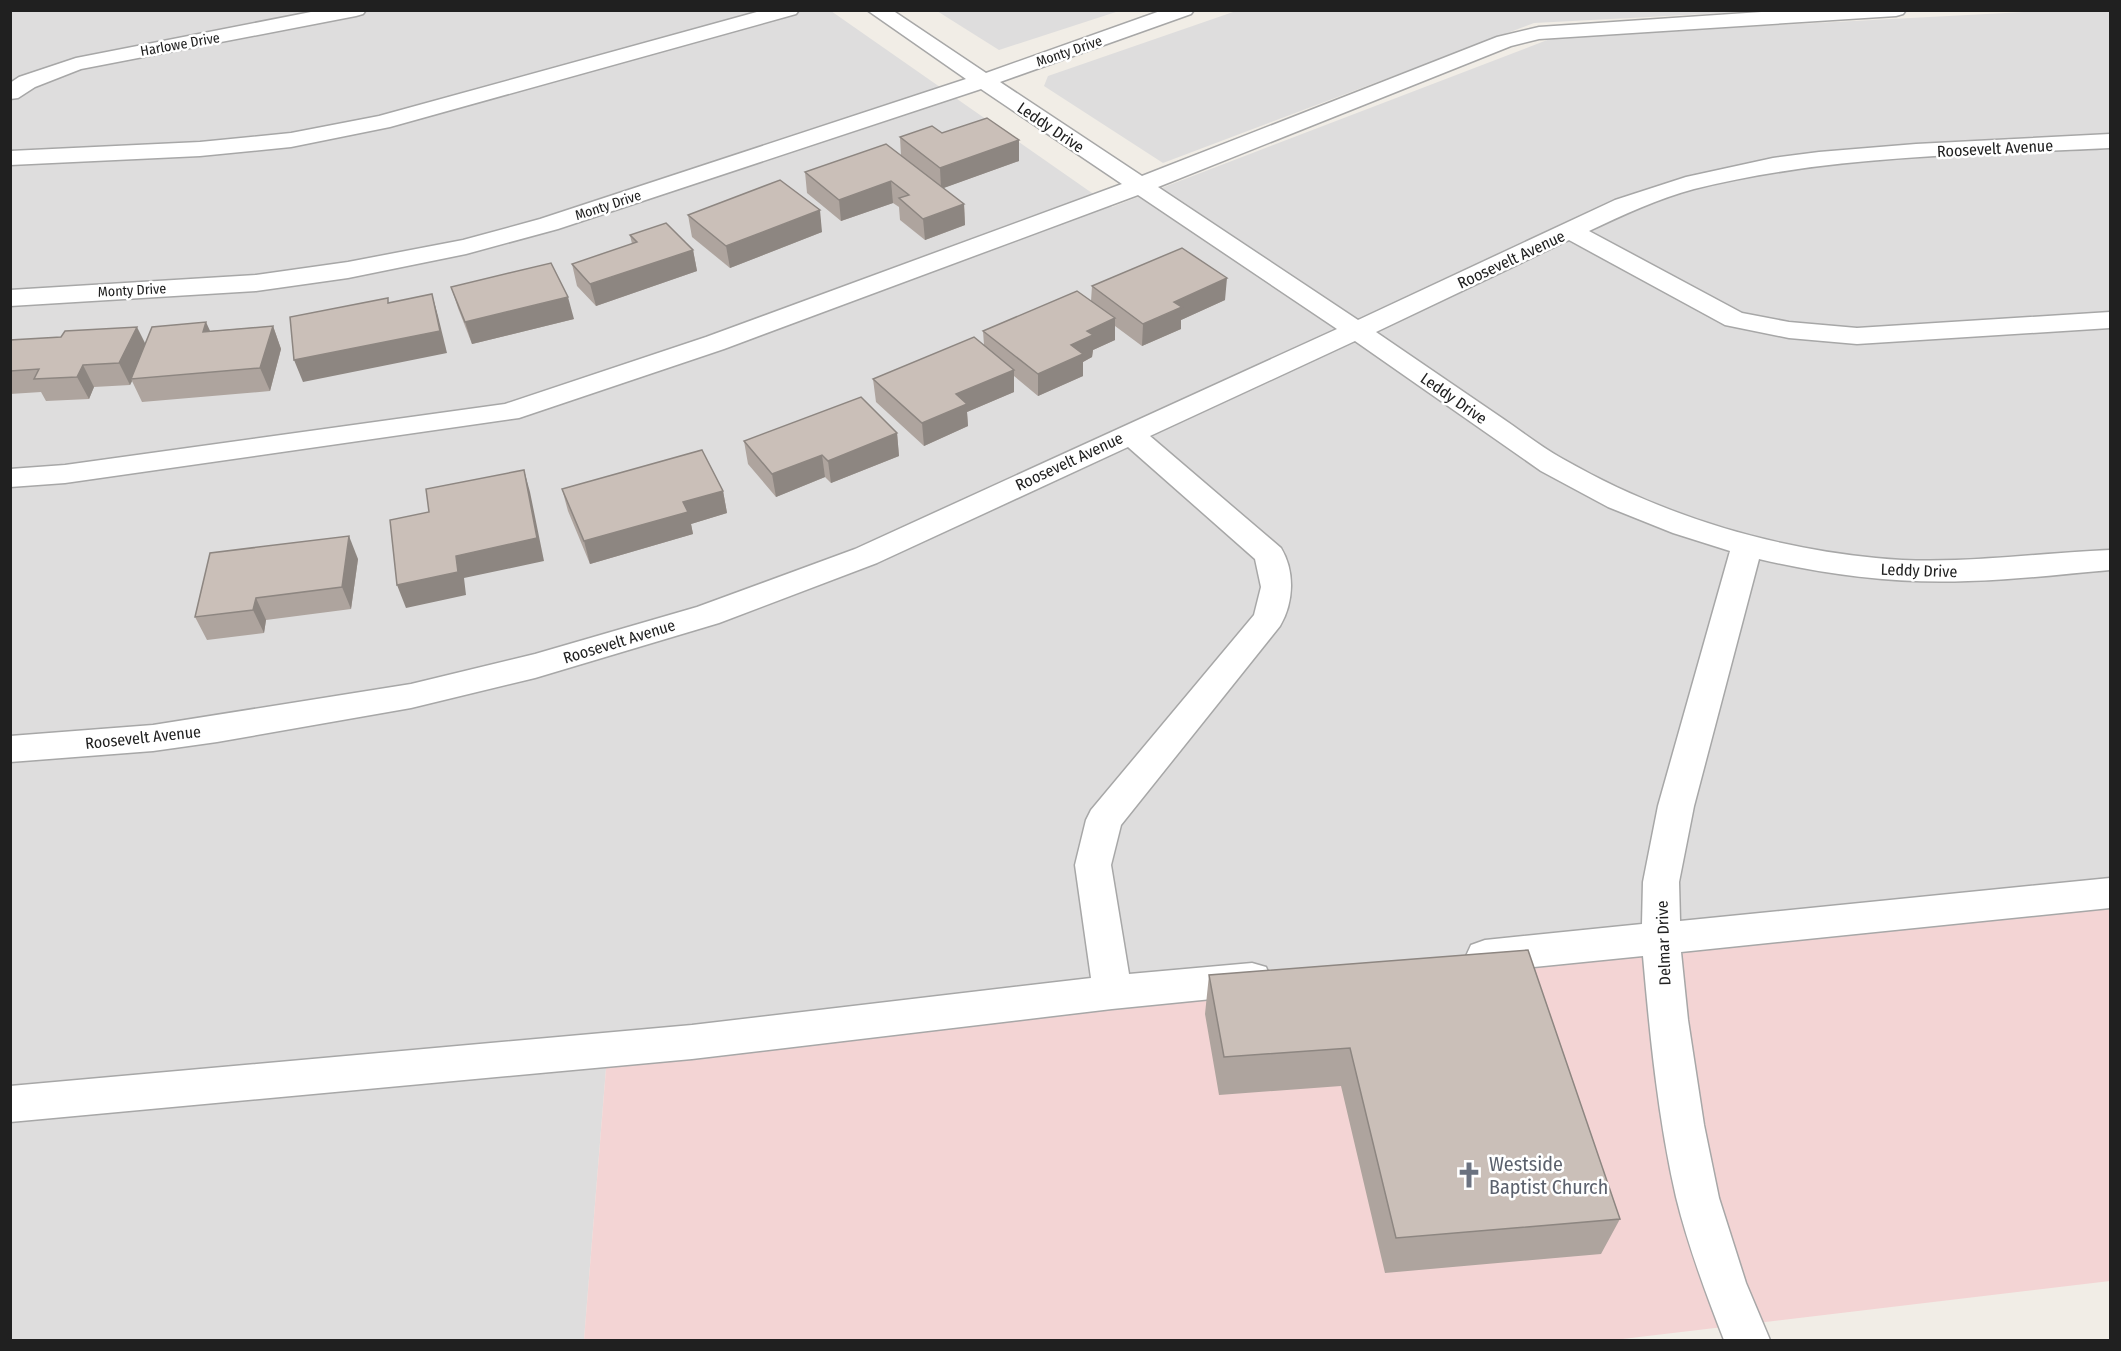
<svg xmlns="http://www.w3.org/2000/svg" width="2121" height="1351" font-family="'Fira Sans Condensed',sans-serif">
<rect width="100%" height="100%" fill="#f1ede6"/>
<g fill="#dedddd">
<path d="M 10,11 L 831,11 L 1112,207 L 1555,37 L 2043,11 L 2110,11 L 2110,890 L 608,1044 L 584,1340 L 11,1340 Z"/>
<path d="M 937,11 L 1119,11 L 999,50 Z"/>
<path d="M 1236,11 L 1763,11 L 1534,23 L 1163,163 L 1044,86 L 1048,76 Z"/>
</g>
<path fill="#f3d4d4" d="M 2110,890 L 2110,1281 L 1614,1340 L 584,1340 L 608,1044 Z"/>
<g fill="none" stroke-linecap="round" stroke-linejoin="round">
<g stroke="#a7a7a7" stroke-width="3">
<g id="minor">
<path d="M 321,10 L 366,10 L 363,14 L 356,16 L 81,69 L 35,87 L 18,98 L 10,99 L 10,83 L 19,77 L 76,58 Z"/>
<path d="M 764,10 L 799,10 L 796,14 L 390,127 L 291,147 L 200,156 L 10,165 L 10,151 L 200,142 L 291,133 L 379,116 Z"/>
<path d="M 867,10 L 892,10 L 986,73 L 1163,10 L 1194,10 L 1191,14 L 1000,82 L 1142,176 L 1497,37 L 1539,27 L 1793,10 L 1906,10 L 1903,14 L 1896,16 L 1539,39 L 1511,46 L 1158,187 L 1358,320 L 1615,200 L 1686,177 L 1773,158 L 1819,152 L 1916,144 L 2110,134 L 2110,148 C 1971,155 1830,155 1694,189 C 1657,199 1623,215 1589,231 L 1742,313 L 1789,322 L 1857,328 L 2110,312 L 2110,328 L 1857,344 L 1789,338 L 1725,325 L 1569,240 L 1376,332 C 1417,360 1458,388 1499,416 C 1520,430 1541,447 1563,459 C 1659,514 1766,547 1876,558 C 1954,566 2032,553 2110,550 L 2110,570 C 2063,574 2015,580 1968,581 C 1898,584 1827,575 1759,559 L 1694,806 L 1679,882 L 1680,921 L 2110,878 L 2110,908 L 1681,952 L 1688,1020 L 1704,1125 L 1719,1198 L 1746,1283 L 1770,1340 L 1724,1340 C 1706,1294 1688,1246 1676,1197 C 1658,1118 1650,1036 1643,956 L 1485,972 L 1471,967 L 1466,956 L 1471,945 L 1485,940 L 1642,924 L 1643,882 L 1658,806 L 1730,551 L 1673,533 L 1608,507 L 1541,471 L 1355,341 L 1150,436 L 1281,548 C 1295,571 1294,602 1280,626 L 1121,825 L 1111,865 L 1129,974 L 1252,963 L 1266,967 L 1271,979 L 1266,991 L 1252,995 L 1112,1009 L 692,1059 L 10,1122 L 10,1086 L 692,1025 L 1091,978 L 1075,865 L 1086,820 L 1091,810 L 1254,615 L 1261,587 L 1255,559 L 1128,447 L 877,563 L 719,623 L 535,678 L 411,708 L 217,742 L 153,751 L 10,762 L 10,736 L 153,725 L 411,684 L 535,654 L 697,607 L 855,549 L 1337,329 L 1138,195 L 724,349 L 519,418 L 65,483 L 10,487 L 10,469 L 65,465 L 505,404 L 706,337 L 1122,184 L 981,89 L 558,229 L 466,254 L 348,278 L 256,291 L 10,306 L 10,290 L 256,275 L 348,262 L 463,240 L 540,219 L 966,79 Z"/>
</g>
</g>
<use href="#minor" fill="#fff" fill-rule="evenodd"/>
</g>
<g fill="#aea49e">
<path d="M 942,133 L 1019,140 L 1019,161 L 943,188 L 964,204 L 965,225 L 925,240 L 900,220 L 899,207 L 893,203 L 841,221 L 807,193 L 805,172 L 901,156 L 900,137 Z"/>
<path d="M 688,215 L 822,232 L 730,268 L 692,237 Z"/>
<path d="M 630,235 L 693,250 L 697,271 L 596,306 L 577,286 L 572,264 L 632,244 Z"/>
<path d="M 1092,286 L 1225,300 L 1181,320 L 1181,329 L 1142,346 L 1115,326 L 1115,340 L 1093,350 L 1092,357 L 1083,362 L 1083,376 L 1038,396 L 1014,376 L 1014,392 L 967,412 L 968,426 L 924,446 L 876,402 L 873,379 L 984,345 L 983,331 L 1091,301 Z"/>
<path d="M 451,287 L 574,319 L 472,344 L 458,308 Z"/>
<path d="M 273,326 L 281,349 L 270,391 L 142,402 L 132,381 L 130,385 L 94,387 L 89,399 L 46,401 L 41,392 L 10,394 L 10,340 L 145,344 L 210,331 Z"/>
<path d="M 897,433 L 899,456 L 831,483 L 825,477 L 776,497 L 748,464 L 744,441 Z"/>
<path d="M 562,489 L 723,491 L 727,513 L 691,524 L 693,534 L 590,564 L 568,511 Z"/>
<path d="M 358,559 L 351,609 L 266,620 L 264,633 L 207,640 L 195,617 Z"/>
<path d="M 1528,950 L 1620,1219 L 1601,1254 L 1385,1273 L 1341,1086 L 1219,1095 L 1205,1014 L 1209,975 Z"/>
</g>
<g fill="#8d8681">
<path d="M 1019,140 L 1019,161 L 941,189 L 940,168 Z"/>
<path d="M 891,181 L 893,203 L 841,221 L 839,200 Z"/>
<path d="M 964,204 L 965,225 L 925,240 L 923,219 Z"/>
<path d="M 820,210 L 822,232 L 730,268 L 726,246 Z"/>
<path d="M 693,250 L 697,271 L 596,306 L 590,284 Z"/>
<path d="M 1227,278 L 1225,300 L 1181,320 L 1181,329 L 1142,346 L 1143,324 L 1174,302 Z"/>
<path d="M 432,294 L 438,316 L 447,353 L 303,382 L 294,360 Z"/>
<path d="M 568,297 L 574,319 L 472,344 L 465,322 Z"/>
<path d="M 1115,318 L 1115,340 L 1093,350 L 1092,357 L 1083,362 L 1083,376 L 1038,396 L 1038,374 L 1087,331 Z"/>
<path d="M 206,322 L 216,344 L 203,332 Z"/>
<path d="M 273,326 L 281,349 L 270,391 L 260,368 Z"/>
<path d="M 137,327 L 148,349 L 131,379 L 132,381 L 130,385 L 119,363 Z"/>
<path d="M 83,365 L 94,387 L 89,399 L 77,377 Z"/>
<path d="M 1014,370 L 1014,392 L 967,412 L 968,426 L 924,446 L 922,423 L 956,394 Z"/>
<path d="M 897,433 L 899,456 L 831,483 L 828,461 Z"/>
<path d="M 822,455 L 825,477 L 776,497 L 772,474 Z"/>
<path d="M 524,470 L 530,492 L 544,561 L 464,578 L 466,595 L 406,608 L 397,585 L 456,556 Z"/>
<path d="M 723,491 L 727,513 L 691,524 L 693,534 L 590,564 L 584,541 L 683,502 Z"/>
<path d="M 349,536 L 358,559 L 351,609 L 342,587 Z"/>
<path d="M 256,598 L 266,620 L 264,633 L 253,610 Z"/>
</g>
<g fill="#cabfb8" stroke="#8d8681" stroke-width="1.5">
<path d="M 987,118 L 1019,140 L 940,168 L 900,137 L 932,126 L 942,133 Z"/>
<path d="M 886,144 L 964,204 L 923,219 L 899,198 L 909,195 L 891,181 L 839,200 L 805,172 Z"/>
<path d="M 780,180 L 820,210 L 726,246 L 688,215 Z"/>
<path d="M 666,223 L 693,250 L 590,284 L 572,264 L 637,242 L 630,235 Z"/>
<path d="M 1182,248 L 1227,278 L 1174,302 L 1182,307 L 1143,324 L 1092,286 Z"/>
<path d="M 551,263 L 568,297 L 465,322 L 451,287 Z"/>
<path d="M 1077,291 L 1115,318 L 1087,331 L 1093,335 L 1071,345 L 1083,354 L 1038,374 L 983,331 Z"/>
<path d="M 432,294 L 440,331 L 294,360 L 290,317 L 388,298 L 388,303 Z"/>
<path d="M 206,322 L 203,332 L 273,326 L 260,368 L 131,379 L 152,327 Z"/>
<path d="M 137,327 L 119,363 L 83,365 L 77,377 L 34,379 L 39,369 L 10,371 L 10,340 L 61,337 L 65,331 Z"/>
<path d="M 974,337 L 1014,370 L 956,394 L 967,404 L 922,423 L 873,379 Z"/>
<path d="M 861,397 L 897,433 L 828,461 L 822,455 L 772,474 L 744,441 Z"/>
<path d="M 702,450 L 723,491 L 683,502 L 688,512 L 584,541 L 562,489 Z"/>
<path d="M 524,470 L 537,538 L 456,556 L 458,572 L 397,585 L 390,520 L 429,512 L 426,489 Z"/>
<path d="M 349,536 L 342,587 L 256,598 L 253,610 L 195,617 L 210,553 Z"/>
<path d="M 1528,950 L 1620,1219 L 1396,1238 L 1350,1048 L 1224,1057 L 1209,975 Z"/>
</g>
<defs>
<g id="church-bare" transform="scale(2.07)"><path d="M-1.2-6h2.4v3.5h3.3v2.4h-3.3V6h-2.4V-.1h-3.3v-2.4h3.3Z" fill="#6b7280" stroke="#fff" stroke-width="2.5" paint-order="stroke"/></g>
</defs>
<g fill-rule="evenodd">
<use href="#church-bare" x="1469" y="1175"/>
</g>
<g text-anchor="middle" stroke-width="5" stroke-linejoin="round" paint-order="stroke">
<g font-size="14" fill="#202020" stroke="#fff">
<text transform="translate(180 44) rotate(-10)" y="5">Harlowe Drive</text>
<text transform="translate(1069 51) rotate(-19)" y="5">Monty Drive</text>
<text transform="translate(608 205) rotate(-18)" y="5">Monty Drive</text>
<text transform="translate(132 290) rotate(-3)" y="5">Monty Drive</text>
</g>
<g font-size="16" fill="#202020" stroke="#fff">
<text transform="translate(1051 127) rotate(34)" y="6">Leddy Drive</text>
<text transform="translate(1995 148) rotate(-3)" y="6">Roosevelt Avenue</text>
<text transform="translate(1511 259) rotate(-25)" y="6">Roosevelt Avenue</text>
<text transform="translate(1454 398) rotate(35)" y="6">Leddy Drive</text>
<text transform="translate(1069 461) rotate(-25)" y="6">Roosevelt Avenue</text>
<text transform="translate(1919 570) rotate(2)" y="6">Leddy Drive</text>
<text transform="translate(619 641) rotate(-17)" y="6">Roosevelt Avenue</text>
<text transform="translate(143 737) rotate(-6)" y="6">Roosevelt Avenue</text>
<text transform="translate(1663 943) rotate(-92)" y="6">Delmar Drive</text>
</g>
<g font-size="20" fill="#5b616d" stroke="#fff" text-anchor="start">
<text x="1489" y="1171">Westside<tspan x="1489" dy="23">Baptist Church</tspan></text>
</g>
</g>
<rect width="2121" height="1351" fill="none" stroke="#202020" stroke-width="24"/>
</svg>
